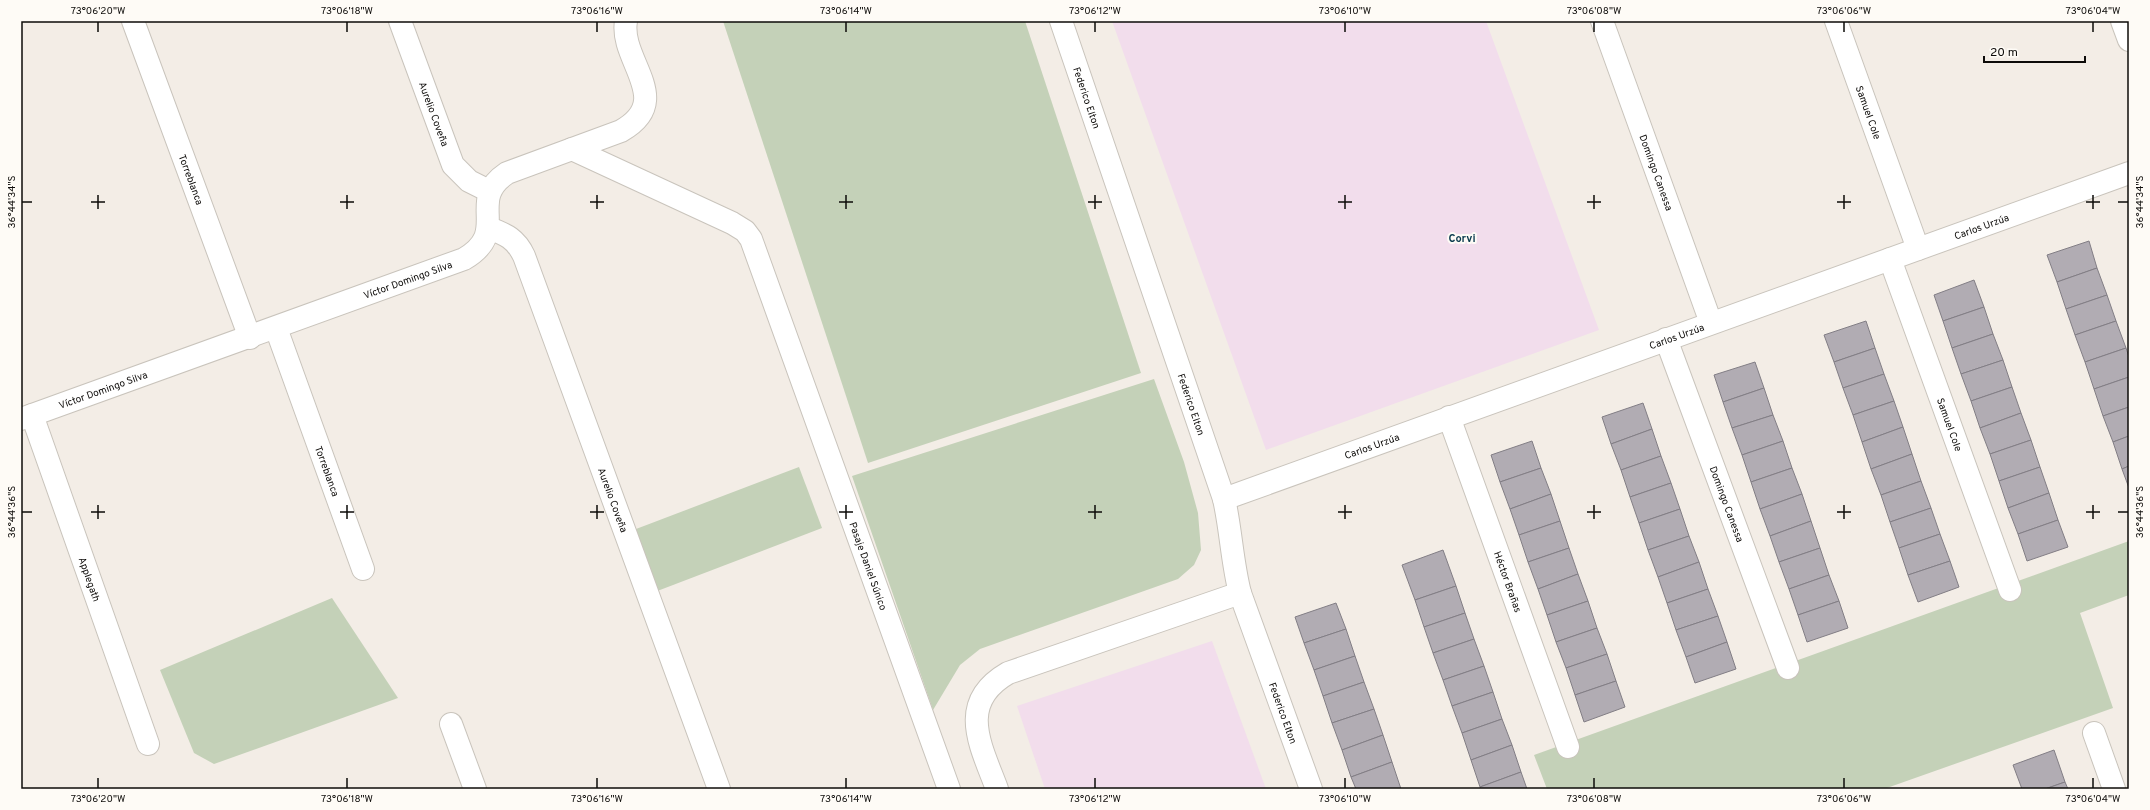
<svg xmlns="http://www.w3.org/2000/svg" width="2150" height="810" font-family="Overpass,sans-serif">
<rect width="100%" height="100%" fill="#f3ede6"/>
<g fill="#f2ddec">
<path d="M 1112,21 L 1486,21 L 1599,330 L 1266,450 Z"/>
<path d="M 1212,641 L 1266,789 L 1045,789 L 1017,706 Z"/>
</g>
<g fill="#c4d1b8">
<path d="M 723,21 L 1025,21 L 1141,373 L 868,463 Z"/>
<path d="M 1154,379 L 1184,462 L 1198,513 L 1201,550 L 1194,565 L 1178,579 L 980,649 L 960,665 L 933,710 L 852,476 Z"/>
<path d="M 799,467 L 822,528 L 639,598 L 615,537 Z"/>
<path d="M 2129,541 L 2129,595 L 2080,613 L 2113,708 L 1884,789 L 1547,789 L 1534,755 Z"/>
<path d="M 332,598 L 398,698 L 214,764 L 194,753 L 160,670 Z"/>
</g>
<g fill="#b1acb3" stroke="#827e85">
<path d="M 2089,241 L 2097,268 L 2057,282 L 2047,255 Z"/>
<path d="M 2097,268 L 2107,295 L 2066,309 L 2057,282 Z"/>
<path d="M 1974,280 L 1984,307 L 1943,321 L 1934,295 Z"/>
<path d="M 2107,295 L 2116,321 L 2075,335 L 2066,309 Z"/>
<path d="M 1984,307 L 1993,334 L 1952,348 L 1943,321 Z"/>
<path d="M 1866,321 L 1875,348 L 1834,362 L 1824,335 Z"/>
<path d="M 2116,321 L 2126,348 L 2085,362 L 2075,335 Z"/>
<path d="M 1993,334 L 2003,360 L 1961,374 L 1952,348 Z"/>
<path d="M 1875,348 L 1884,374 L 1843,388 L 1834,362 Z"/>
<path d="M 2126,348 L 2129,357 L 2129,377 L 2094,389 L 2085,362 Z"/>
<path d="M 2003,360 L 2012,387 L 1971,401 L 1961,374 Z"/>
<path d="M 1755,362 L 1764,388 L 1723,402 L 1714,375 Z"/>
<path d="M 1884,374 L 1894,401 L 1853,415 L 1843,388 Z"/>
<path d="M 2129,377 L 2129,407 L 2103,416 L 2094,389 Z"/>
<path d="M 2012,387 L 2021,413 L 1980,428 L 1971,401 Z"/>
<path d="M 1764,388 L 1773,415 L 1732,428 L 1723,402 Z"/>
<path d="M 1894,401 L 1903,427 L 1862,442 L 1853,415 Z"/>
<path d="M 1643,403 L 1652,429 L 1611,444 L 1602,417 Z"/>
<path d="M 2129,407 L 2129,436 L 2113,442 L 2103,416 Z"/>
<path d="M 2021,413 L 2031,440 L 1990,454 L 1980,428 Z"/>
<path d="M 1773,415 L 1783,441 L 1742,455 L 1732,428 Z"/>
<path d="M 1903,427 L 1912,454 L 1871,469 L 1862,442 Z"/>
<path d="M 1652,429 L 1661,456 L 1621,470 L 1611,444 Z"/>
<path d="M 2129,436 L 2129,466 L 2122,469 L 2113,442 Z"/>
<path d="M 2031,440 L 2040,467 L 1999,481 L 1990,454 Z"/>
<path d="M 1532,441 L 1541,468 L 1500,482 L 1491,455 Z"/>
<path d="M 1783,441 L 1792,468 L 1751,482 L 1742,455 Z"/>
<path d="M 1912,454 L 1921,481 L 1881,495 L 1871,469 Z"/>
<path d="M 1661,456 L 1671,483 L 1630,497 L 1621,470 Z"/>
<path d="M 2129,466 L 2129,488 L 2122,469 Z"/>
<path d="M 2040,467 L 2049,493 L 2008,508 L 1999,481 Z"/>
<path d="M 1541,468 L 1551,494 L 1510,509 L 1500,482 Z"/>
<path d="M 1792,468 L 1802,494 L 1760,509 L 1751,482 Z"/>
<path d="M 1921,481 L 1931,508 L 1890,522 L 1881,495 Z"/>
<path d="M 1671,483 L 1680,509 L 1639,523 L 1630,497 Z"/>
<path d="M 2049,493 L 2058,520 L 2018,534 L 2008,508 Z"/>
<path d="M 1551,494 L 1560,521 L 1519,535 L 1510,509 Z"/>
<path d="M 1802,494 L 1811,521 L 1770,536 L 1760,509 Z"/>
<path d="M 1931,508 L 1940,534 L 1899,548 L 1890,522 Z"/>
<path d="M 1680,509 L 1689,536 L 1648,550 L 1639,523 Z"/>
<path d="M 2058,520 L 2068,547 L 2027,561 L 2018,534 Z"/>
<path d="M 1560,521 L 1569,548 L 1528,562 L 1519,535 Z"/>
<path d="M 1811,521 L 1820,548 L 1779,562 L 1770,536 Z"/>
<path d="M 1940,534 L 1950,561 L 1908,575 L 1899,548 Z"/>
<path d="M 1689,536 L 1699,562 L 1658,577 L 1648,550 Z"/>
<path d="M 1569,548 L 1578,574 L 1538,589 L 1528,562 Z"/>
<path d="M 1820,548 L 1829,575 L 1789,589 L 1779,562 Z"/>
<path d="M 1443,550 L 1456,586 L 1415,600 L 1402,565 Z"/>
<path d="M 1950,561 L 1959,587 L 1918,602 L 1908,575 Z"/>
<path d="M 1699,562 L 1708,589 L 1667,603 L 1658,577 Z"/>
<path d="M 1578,574 L 1588,601 L 1547,615 L 1538,589 Z"/>
<path d="M 1829,575 L 1839,601 L 1798,615 L 1789,589 Z"/>
<path d="M 1456,586 L 1465,613 L 1424,627 L 1415,600 Z"/>
<path d="M 1708,589 L 1718,616 L 1676,630 L 1667,603 Z"/>
<path d="M 1588,601 L 1597,628 L 1556,642 L 1547,615 Z"/>
<path d="M 1839,601 L 1848,628 L 1807,642 L 1798,615 Z"/>
<path d="M 1336,603 L 1346,629 L 1304,643 L 1295,617 Z"/>
<path d="M 1465,613 L 1474,639 L 1433,653 L 1424,627 Z"/>
<path d="M 1718,616 L 1727,642 L 1686,657 L 1676,630 Z"/>
<path d="M 1597,628 L 1607,654 L 1566,668 L 1556,642 Z"/>
<path d="M 1346,629 L 1355,656 L 1314,670 L 1304,643 Z"/>
<path d="M 1474,639 L 1484,666 L 1443,680 L 1433,653 Z"/>
<path d="M 1727,642 L 1736,669 L 1695,683 L 1686,657 Z"/>
<path d="M 1607,654 L 1616,681 L 1575,695 L 1566,668 Z"/>
<path d="M 1355,656 L 1364,682 L 1323,696 L 1314,670 Z"/>
<path d="M 1484,666 L 1493,692 L 1452,706 L 1443,680 Z"/>
<path d="M 1616,681 L 1625,707 L 1584,722 L 1575,695 Z"/>
<path d="M 1364,682 L 1374,709 L 1332,723 L 1323,696 Z"/>
<path d="M 1493,692 L 1502,719 L 1462,733 L 1452,706 Z"/>
<path d="M 1374,709 L 1383,735 L 1342,750 L 1332,723 Z"/>
<path d="M 1502,719 L 1512,745 L 1471,760 L 1462,733 Z"/>
<path d="M 1383,735 L 1392,762 L 1351,777 L 1342,750 Z"/>
<path d="M 1512,745 L 1521,772 L 1480,787 L 1471,760 Z"/>
<path d="M 2054,750 L 2065,782 L 2045,789 L 2022,789 L 2013,765 Z"/>
<path d="M 1392,762 L 1401,789 L 1356,789 L 1351,777 Z"/>
<path d="M 1521,772 L 1527,789 L 1481,789 L 1480,787 Z"/>
<path d="M 2065,782 L 2068,789 L 2045,789 Z"/>
</g>
<g fill="none" stroke-linecap="round" stroke-linejoin="round">
<g stroke="#c9c4bc" stroke-width="24">
<g id="minor">
<path id="s1" d="M 133,21 L 250,338"/>
<path id="s2" d="M 400,21 L 453,165 L 469,181 L 489,191"/>
<path id="s3" d="M 1061,21 L 1224,499 C 1231,530 1232,562 1240,593 L 1311,789"/>
<path id="s4" d="M 1602,21 L 1711,323"/>
<path id="s5" d="M 1836,21 L 1918,249"/>
<path d="M 2122,21 L 2129,40"/>
<path id="s6" d="M 572,149 L 732,223 L 745,231 L 751,239 L 949,789"/>
<path id="s7" d="M 488,228 C 506,234 516,239 524,256 L 719,789"/>
<path id="s8" d="M 1890,259 L 2010,590"/>
<path id="s9" d="M 276,328 L 363,569"/>
<path id="s10" d="M 1666,339 L 1788,668"/>
<path id="s11" d="M 32,415 L 148,744"/>
<path id="s12" d="M 1449,417 L 1568,747"/>
<path id="s13" d="M 21,419 L 464,259 C 512,231 465,201 507,173 L 621,131 C 676,100 619,61 626,21"/>
<path id="s14" d="M 1224,499 L 2129,173"/>
<path d="M 451,724 L 475,789"/>
<path d="M 2094,733 L 2114,789"/>
<path d="M 997,789 C 981,746 956,703 1008,673 L 1240,593"/>
</g>
</g>
<use href="#minor" stroke="#fff" stroke-width="22"/>
</g>
<path fill="none" stroke="#0d0b09" stroke-width="1.5" d="M 98,22 L 98,32M 347,22 L 347,32M 597,22 L 597,32M 846,22 L 846,32M 1095,22 L 1095,32M 1345,22 L 1345,32M 1594,22 L 1594,32M 1844,22 L 1844,32M 2093,22 L 2093,32M 98,195 L 98,209M 347,195 L 347,209M 597,195 L 597,209M 846,195 L 846,209M 1095,195 L 1095,209M 1345,195 L 1345,209M 1594,195 L 1594,209M 1844,195 L 1844,209M 2093,195 L 2093,209M 22,202 L 32,202M 91,202 L 105,202M 340,202 L 354,202M 590,202 L 604,202M 839,202 L 853,202M 1088,202 L 1102,202M 1338,202 L 1352,202M 1587,202 L 1601,202M 1837,202 L 1851,202M 2086,202 L 2100,202M 2118,202 L 2128,202M 98,505 L 98,519M 347,505 L 347,519M 597,505 L 597,519M 846,505 L 846,519M 1095,505 L 1095,519M 1345,505 L 1345,519M 1594,505 L 1594,519M 1844,505 L 1844,519M 2093,505 L 2093,519M 22,512 L 32,512M 91,512 L 105,512M 340,512 L 354,512M 590,512 L 604,512M 839,512 L 853,512M 1088,512 L 1102,512M 1338,512 L 1352,512M 1587,512 L 1601,512M 1837,512 L 1851,512M 2086,512 L 2100,512M 2118,512 L 2128,512M 98,778 L 98,788M 347,778 L 347,788M 597,778 L 597,788M 846,778 L 846,788M 1095,778 L 1095,788M 1345,778 L 1345,788M 1594,778 L 1594,788M 1844,778 L 1844,788M 2093,778 L 2093,788"/>
<g text-anchor="middle" stroke-width="4" stroke-linejoin="round" paint-order="stroke">
<g font-size="10" fill="#0d0b09" stroke="#fefbf6">
<text dy="4" stroke="none"><textPath href="#s3" startOffset="81">Federico Elton</textPath></text>
<text dy="4" stroke="none"><textPath href="#s5" startOffset="97">Samuel Cole</textPath></text>
<text dy="4" stroke="none"><textPath href="#s2" startOffset="99">Aurelio Coveña</textPath></text>
<text dy="4" stroke="none"><textPath href="#s4" startOffset="161">Domingo Canessa</textPath></text>
<text dy="4" stroke="none"><textPath href="#s1" startOffset="169">Torreblanca</textPath></text>
<text dy="4" stroke="none"><textPath href="#s14" startOffset="805">Carlos Urzúa</textPath></text>
<text dy="4" stroke="none"><textPath href="#s13" startOffset="411">Víctor Domingo Silva</textPath></text>
<text dy="4" stroke="none"><textPath href="#s14" startOffset="481">Carlos Urzúa</textPath></text>
<text dy="4" stroke="none"><textPath href="#s13" startOffset="87">Víctor Domingo Silva</textPath></text>
<text dy="4" stroke="none"><textPath href="#s3" startOffset="405">Federico Elton</textPath></text>
<text dy="4" stroke="none"><textPath href="#s8" startOffset="176">Samuel Cole</textPath></text>
<text dy="4" stroke="none"><textPath href="#s14" startOffset="157">Carlos Urzúa</textPath></text>
<text dy="4" stroke="none"><textPath href="#s9" startOffset="152">Torreblanca</textPath></text>
<text dy="4" stroke="none"><textPath href="#s7" startOffset="307">Aurelio Coveña</textPath></text>
<text dy="4" stroke="none"><textPath href="#s10" startOffset="176">Domingo Canessa</textPath></text>
<text dy="4" stroke="none"><textPath href="#s6" startOffset="549">Pasaje Daniel Súnico</textPath></text>
<text dy="4" stroke="none"><textPath href="#s11" startOffset="174">Applegath</textPath></text>
<text dy="4" stroke="none"><textPath href="#s12" startOffset="175">Héctor Brañas</textPath></text>
<text dy="4" stroke="none"><textPath href="#s3" startOffset="728">Federico Elton</textPath></text>
</g>
<g font-size="11" font-weight="bold" fill="#09394d" stroke="#fefbf6">
<text x="1462" y="242">Corvi</text>
</g>
</g>
<rect width="2150" height="810" fill="none" stroke="#fefbf6" stroke-width="44"/>
<path d="M1984 56v6h101v-6" fill="none" stroke="#0d0b09" stroke-width="2"/>
<text x="1990" y="56" font-size="12" fill="#0d0b09" stroke="#fefbf6" stroke-width="3" paint-order="stroke">20 m</text>
<rect x="22" y="22" width="2106" height="766" fill="none" stroke="#0d0b09" stroke-width="1.5"/>
<g font-size="10" text-anchor="middle" fill="#0d0b09">
<text x="98" y="14">73°06'20"W</text>
<text x="347" y="14">73°06'18"W</text>
<text x="597" y="14">73°06'16"W</text>
<text x="846" y="14">73°06'14"W</text>
<text x="1095" y="14">73°06'12"W</text>
<text x="1345" y="14">73°06'10"W</text>
<text x="1594" y="14">73°06'08"W</text>
<text x="1844" y="14">73°06'06"W</text>
<text x="2093" y="14">73°06'04"W</text>
<text transform="translate(11 202) rotate(-90)" y="4">36°44'34"S</text>
<text transform="translate(2139 202) rotate(-90)" y="4">36°44'34"S</text>
<text transform="translate(11 512) rotate(-90)" y="4">36°44'36"S</text>
<text transform="translate(2139 512) rotate(-90)" y="4">36°44'36"S</text>
<text x="98" y="802">73°06'20"W</text>
<text x="347" y="802">73°06'18"W</text>
<text x="597" y="802">73°06'16"W</text>
<text x="846" y="802">73°06'14"W</text>
<text x="1095" y="802">73°06'12"W</text>
<text x="1345" y="802">73°06'10"W</text>
<text x="1594" y="802">73°06'08"W</text>
<text x="1844" y="802">73°06'06"W</text>
<text x="2093" y="802">73°06'04"W</text>
</g>
</svg>
